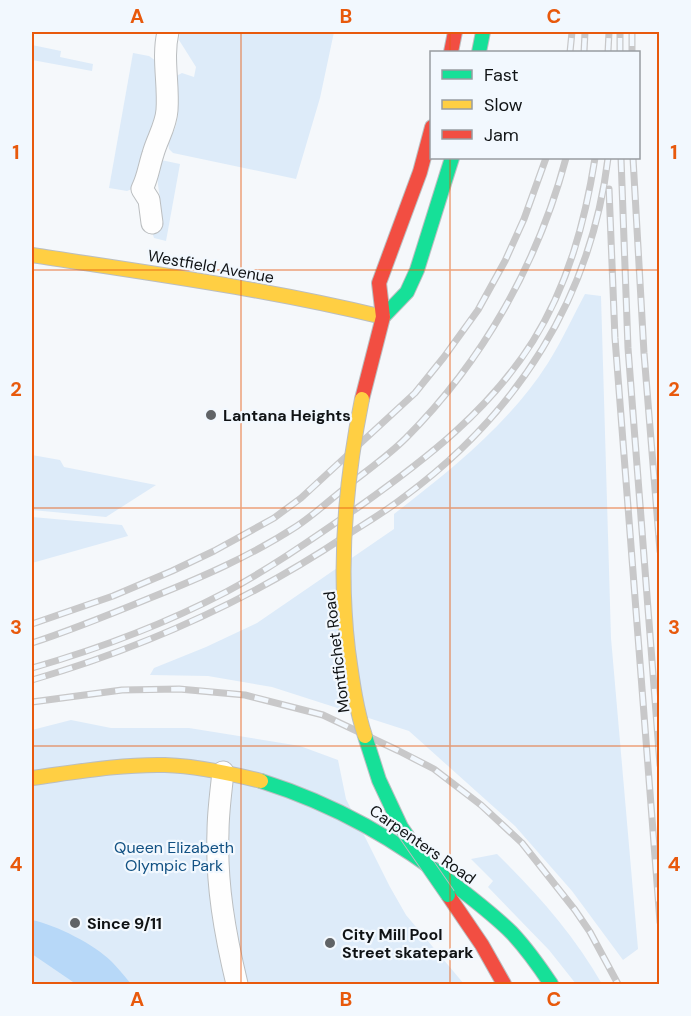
<svg xmlns="http://www.w3.org/2000/svg" width="691" height="1016" font-family="'DM Sans',sans-serif">
<rect width="100%" height="100%" fill="#f5f8fb"/>
<g fill="#ddebf9">
<path d="M 180,32 L 334,32 L 320,98 L 296,179 L 173,153 L 169,149 L 168,141 C 183,121 177,99 176,76 L 182,73 L 194,77 L 196,67 L 179,40 Z"/>
<path d="M 32,45 L 61,51 L 60,57 L 93,64 L 92,71 L 32,60 Z"/>
<path d="M 133,53 L 149,56 L 156,61 L 159,95 L 155,117 L 132,189 L 127,191 L 109,188 Z"/>
<path d="M 161,160 L 180,164 L 166,241 L 154,238 L 153,235 L 160,199 L 156,170 Z"/>
<path d="M 585,294 L 601,296 L 611,638 L 638,949 L 623,960 L 572,891 L 515,826 L 409,731 L 272,687 L 208,676 L 150,675 L 154,668 L 206,647 L 257,623 L 394,529 L 394,514 C 450,471 510,423 548,363 C 562,341 573,316 585,294 Z"/>
<path d="M 32,455 L 60,460 L 64,467 L 156,485 L 106,517 L 32,510 Z"/>
<path d="M 32,517 L 122,525 L 128,536 L 32,563 Z"/>
<path d="M 71,720 L 111,728 L 189,728 L 300,746 L 338,760 L 346,799 L 390,887 L 406,915 L 464,984 L 32,984 L 32,730 Z"/>
<path d="M 497,854 C 537,893 575,936 602,984 L 576,984 L 549,950 L 488,887 L 493,881 L 471,859 Z"/>
</g>
<path fill="#b7d8f8" d="M 32,920 C 56,925 94,944 112,962 C 119,969 125,977 131,984 L 76,984 L 32,954 Z"/>
<g fill="none" stroke-linecap="round" stroke-linejoin="round">
<g stroke="#bbbec0" stroke-width="23">
<g id="street">
<path d="M 152,223 L 149,200 L 142,189 C 148,177 149,166 153,154 C 157,139 166,126 167,110 C 169,84 162,58 168,32"/>
<path d="M 223,772 C 221,792 218,812 218,832 C 216,884 225,934 237,984"/>
</g>
</g>
<g stroke="#bbbec0" stroke-width="16">
<g id="fast">
<path d="M 479,52 L 483,32"/>
<path d="M 383,317 L 407,292 L 417,270 L 452,158"/>
<path d="M 261,781 C 337,805 397,840 460,889 C 478,903 496,917 512,933 C 527,949 539,966 551,984"/>
</g>
</g>
<g stroke="#bbbec0" stroke-width="16">
<g id="slow">
<path d="M 32,255 C 149,273 268,289 383,317"/>
<path d="M 32,778 C 76,772 121,764 165,765 C 197,766 229,773 261,781"/>
</g>
</g>
<g stroke="#bbbec0" stroke-width="16">
<g id="jam">
<path d="M 451,52 L 455,32"/>
<path d="M 362,399 L 383,317 L 379,283 L 420,172 L 432,127"/>
<path d="M 448,895 L 482,945 L 504,984"/>
</g>
</g>
<use href="#street" stroke="#fefefe" stroke-width="21"/>
<use href="#fast" stroke="#16e098" stroke-width="14"/>
<use href="#slow" stroke="#ffcf43" stroke-width="14"/>
<use href="#jam" stroke="#f24e42" stroke-width="14"/>
<g stroke="#c8c8c9" stroke-width="7">
<g id="rail">
<path d="M 632,32 L 632,52"/>
<path d="M 570,52 L 572,32"/>
<path d="M 584,52 L 585,32"/>
<path d="M 608,52 L 609,32"/>
<path d="M 620,52 L 620,32"/>
<path d="M 621,158 L 628,348 L 660,765"/>
<path d="M 633,158 L 644,353 L 660,551"/>
<path d="M 609,189 L 615,338 L 660,922"/>
<path d="M 32,624 L 113,596 L 172,571 L 214,551 L 274,518 L 301,498 L 415,393 L 444,357 L 478,310 L 505,261 L 524,219 L 546,158"/>
<path d="M 32,643 C 72,630 111,614 150,598 C 200,578 251,556 297,526 C 315,514 332,498 350,484 C 369,469 389,455 406,438 C 483,361 538,263 566,158"/>
<path d="M 32,668 C 98,649 165,624 226,592 C 273,567 316,536 360,506 C 426,459 489,411 533,341 C 568,285 585,222 595,158"/>
<path d="M 32,680 C 142,648 248,601 344,537 C 364,524 385,512 404,497 C 518,413 591,298 608,158"/>
<path d="M 32,702 L 122,690 L 179,689 L 245,695 L 323,715 L 399,751 L 434,769 L 481,805 L 522,843 L 575,910 L 590,932 L 618,984"/>
</g>
</g>
<use href="#rail" stroke="#f2f8fe" stroke-width="4.5" stroke-dasharray="14" stroke-linecap="butt"/>
<g stroke="#bbbec0" stroke-width="16" stroke-linecap="butt">
<path id="fast-bridge" d="M 365,736 L 379,780 L 401,827 L 448,895"/>
</g>
<g stroke="#bbbec0" stroke-width="16" stroke-linecap="butt">
<path id="slow-bridge" d="M 362,399 C 345,483 338,565 348,650 C 352,679 356,709 365,736"/>
</g>
<use href="#fast-bridge" stroke="#16e098" stroke-width="14"/>
<use href="#slow-bridge" stroke="#ffcf43" stroke-width="14"/>
</g>
<path fill="none" stroke="#e8590c" stroke-width="1.5" stroke-opacity="0.55" d="M 241,32 L 241,984M 450,32 L 450,52M 450,158 L 450,984M 32,270 L 660,270M 32,508 L 660,508M 32,746 L 660,746"/>
<g fill="#606366" stroke="#f2f8fe" stroke-width="2">
<circle cx="211" cy="415" r="6"/>
<circle cx="75" cy="923" r="6"/>
<circle cx="330" cy="943" r="6"/>
</g>
<g text-anchor="middle" stroke-width="4.5" stroke-linejoin="round" paint-order="stroke">
<g font-size="16" fill="#101315" stroke="#f2f8fe">
<text transform="translate(211 266) rotate(10)" y="6">Westfield Avenue</text>
<text transform="translate(336 652) rotate(-97)" y="6">Montfichet Road</text>
<text transform="translate(423 844) rotate(35)" y="6">Carpenters Road</text>
</g>
<g font-size="16" font-weight="bold" fill="#101315" stroke="#f2f8fe" text-anchor="start">
<text x="223" y="421">Lantana Heights</text>
<text x="87" y="929">Since 9/11</text>
<text x="342" y="940">City Mill Pool<tspan x="342" dy="18">Street skatepark</tspan></text>
</g>
<g font-size="16" fill="#125183" stroke="#f2f8fe">
<text x="174" y="853">Queen Elizabeth<tspan x="174" dy="18">Olympic Park</tspan></text>
</g>
</g>
<rect width="691" height="1016" fill="none" stroke="#f2f8fe" stroke-width="66"/>
<rect x="430" y="51" width="210" height="108" fill="#f2f8fe" stroke="#989ca1" stroke-width="1.5"/>
<rect x="442" y="70" width="30" height="9" fill="#16e098" stroke="#989ca1" stroke-width="1.5"/>
<text x="484" y="81" font-size="18" fill="#101315">Fast</text>
<rect x="442" y="100" width="30" height="9" fill="#ffcf43" stroke="#989ca1" stroke-width="1.5"/>
<text x="484" y="111" font-size="18" fill="#101315">Slow</text>
<rect x="442" y="130" width="30" height="9" fill="#f24e42" stroke="#989ca1" stroke-width="1.5"/>
<text x="484" y="141" font-size="18" fill="#101315">Jam</text>
<rect x="33" y="33" width="625" height="950" fill="none" stroke="#e8590c" stroke-width="2"/>
<g font-size="20" text-anchor="middle" font-weight="bold" fill="#e8590c">
<text x="137" y="23">A</text>
<text x="346" y="23">B</text>
<text x="554" y="23">C</text>
<text x="16" y="159">1</text>
<text x="674" y="159">1</text>
<text x="16" y="396">2</text>
<text x="674" y="396">2</text>
<text x="16" y="634">3</text>
<text x="674" y="634">3</text>
<text x="16" y="871">4</text>
<text x="674" y="871">4</text>
<text x="137" y="1006">A</text>
<text x="346" y="1006">B</text>
<text x="554" y="1006">C</text>
</g>
</svg>
